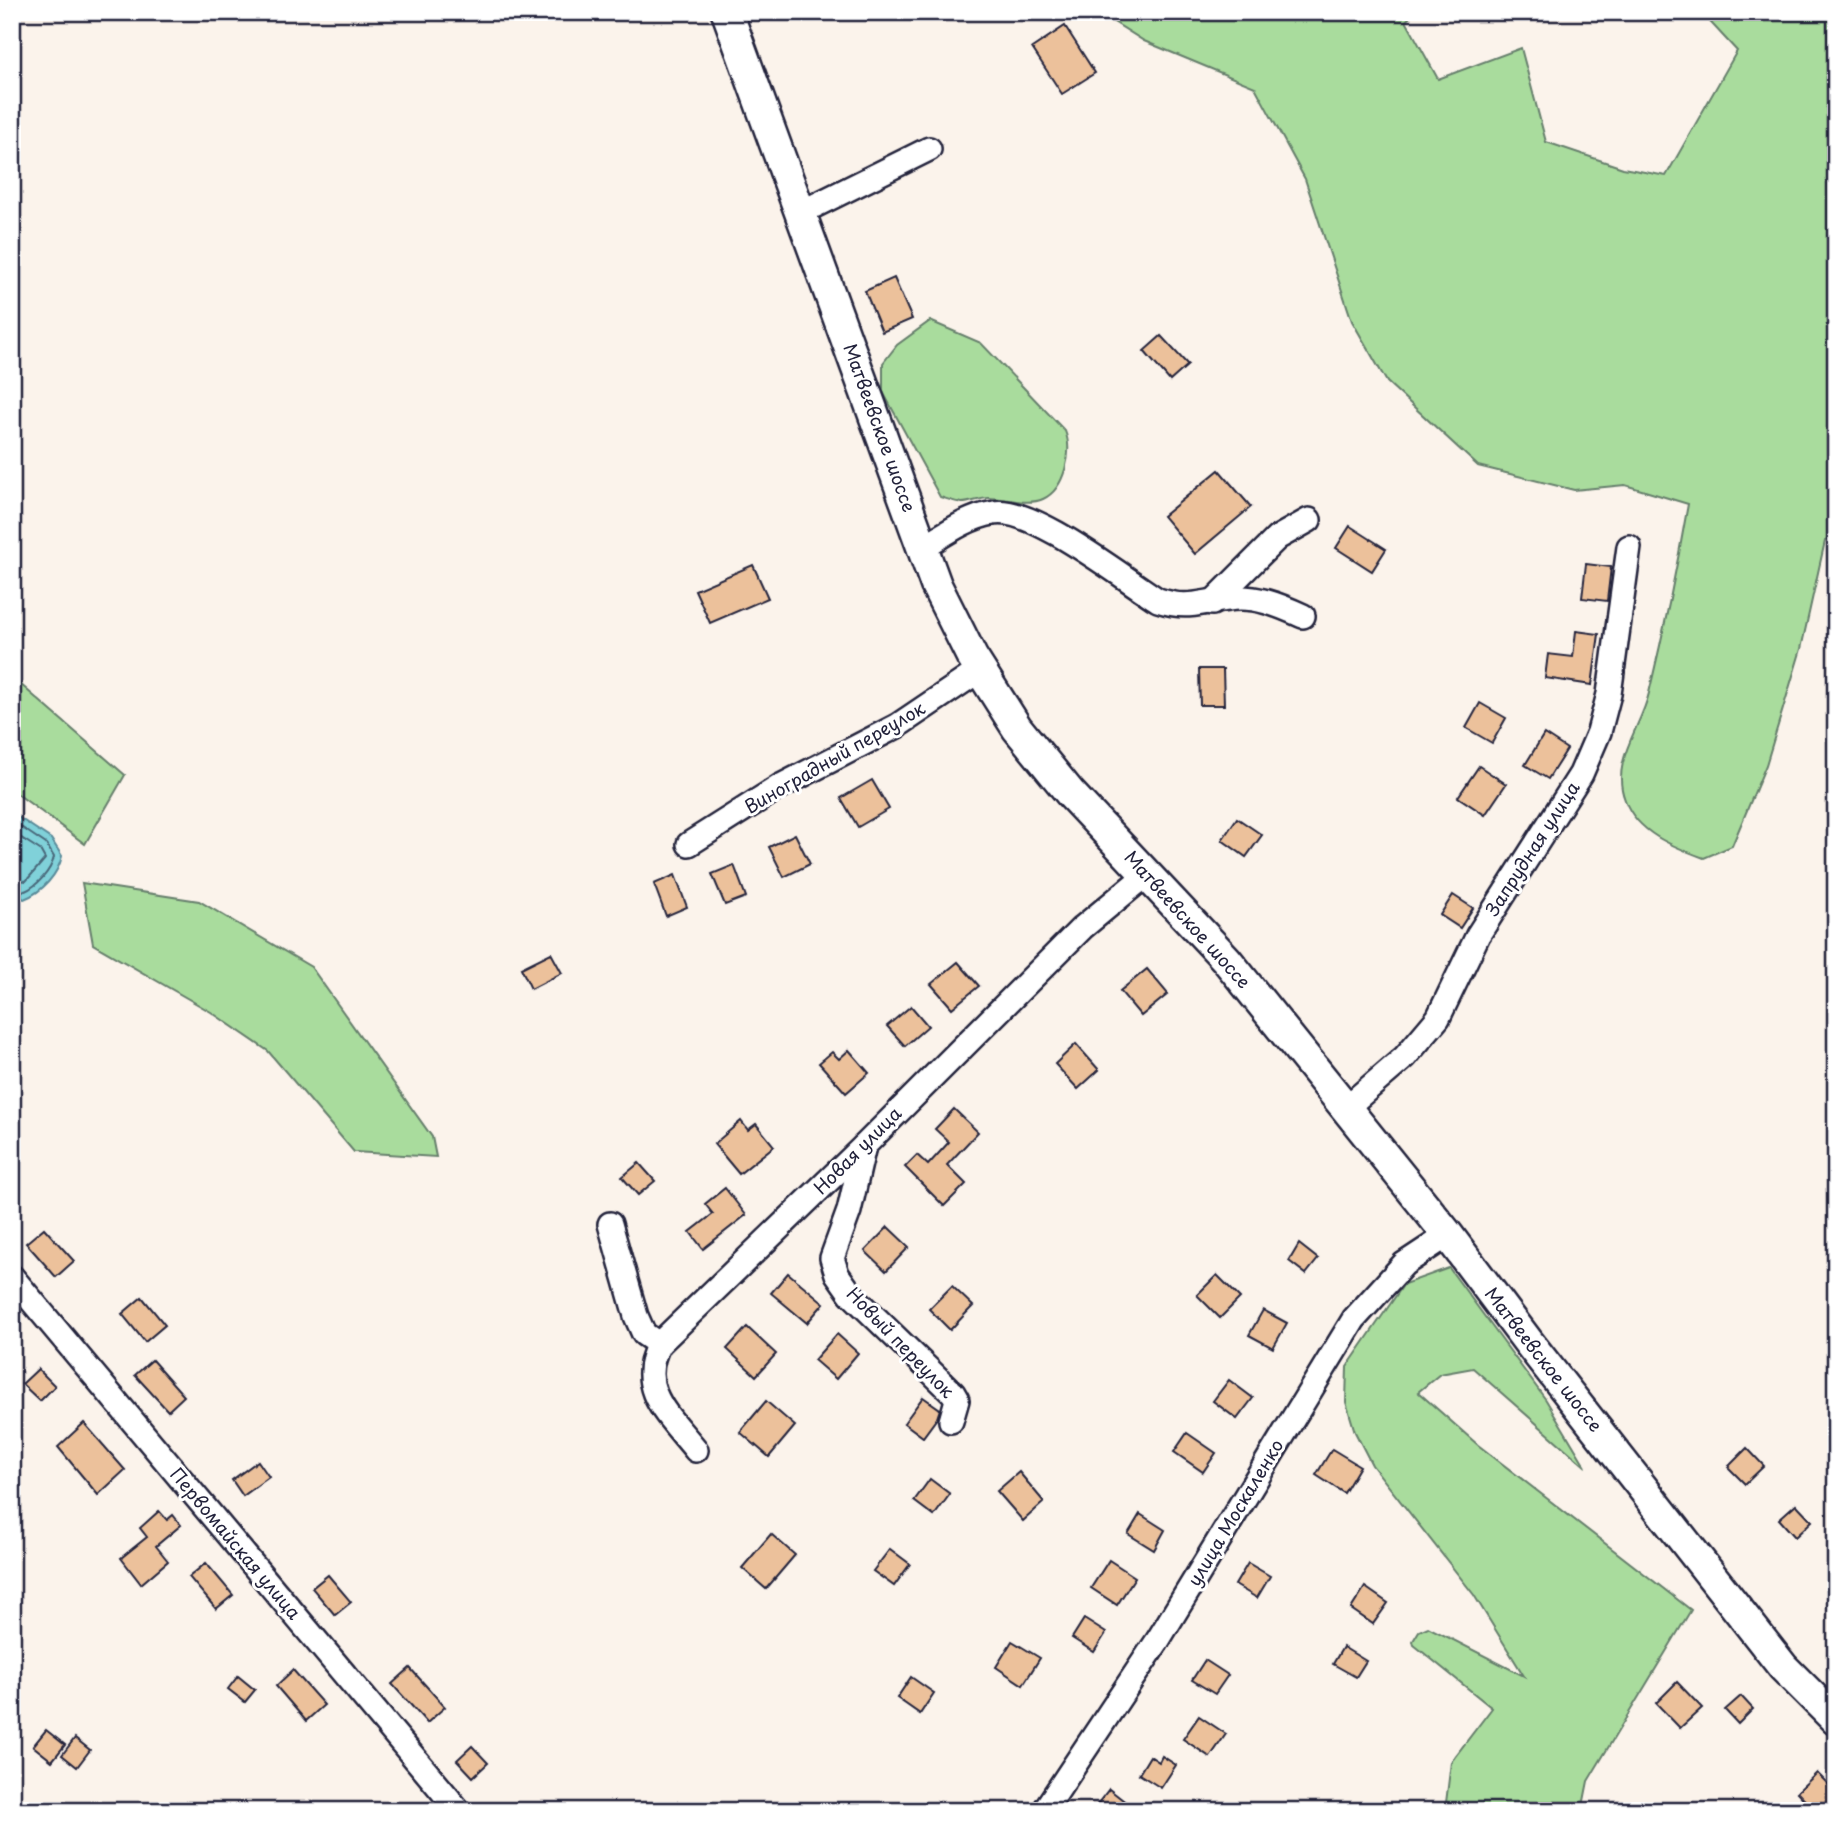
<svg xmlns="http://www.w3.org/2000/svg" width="1848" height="1823" font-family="'Playpen Sans',sans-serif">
<rect width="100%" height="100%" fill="#fbf3eb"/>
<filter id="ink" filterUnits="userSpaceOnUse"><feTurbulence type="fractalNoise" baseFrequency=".0143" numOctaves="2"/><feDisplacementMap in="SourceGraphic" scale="14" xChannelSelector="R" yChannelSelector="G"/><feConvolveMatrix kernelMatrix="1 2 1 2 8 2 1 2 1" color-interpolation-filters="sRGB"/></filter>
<g filter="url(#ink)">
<g fill="#a9dc9d" stroke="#667f6c" stroke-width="2">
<path d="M 1098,12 L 1415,12 L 1406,21 L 1438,79 L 1521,48 L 1546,142 L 1623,168 L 1666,176 L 1737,51 L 1701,12 L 1836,12 L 1836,537 L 1825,541 L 1801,649 L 1766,765 L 1732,846 L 1704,858 C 1674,847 1637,833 1625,800 C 1610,762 1641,728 1649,693 C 1664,631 1677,567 1688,504 L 1625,485 L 1574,490 L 1478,466 L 1387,382 L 1352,321 L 1305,179 L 1255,87 L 1144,41 Z"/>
<path d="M 930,321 L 981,343 L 1065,431 C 1073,451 1065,489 1043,499 C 1028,506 1005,498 989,498 C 980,498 971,503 962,503 C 955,502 947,499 940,497 L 883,392 L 883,363 L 897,345 Z"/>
<path d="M 12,677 L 125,775 L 85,844 L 12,790 Z"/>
<path d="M 82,883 L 199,901 L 311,967 L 432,1137 L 436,1157 L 354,1152 L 268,1051 L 211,1012 L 93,944 Z"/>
<path d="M 1449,1268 L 1546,1400 L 1586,1467 L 1473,1368 L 1440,1374 L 1418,1392 L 1478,1445 L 1691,1610 L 1588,1781 L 1582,1811 L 1445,1811 L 1451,1762 L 1492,1708 L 1414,1645 L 1413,1641 L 1419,1631 L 1428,1627 L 1524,1676 L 1474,1595 L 1372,1465 L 1355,1432 L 1346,1402 L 1347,1367 L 1404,1284 Z"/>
</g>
<path fill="#80d1d9" stroke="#5a8b9a" stroke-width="2" d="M 12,813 L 51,839 L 62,856 C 58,875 42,892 24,899 L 12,892 Z"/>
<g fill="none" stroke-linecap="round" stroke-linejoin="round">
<g stroke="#48687a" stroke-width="2">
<path d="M 12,821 L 46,844 L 54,857 C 51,871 37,886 25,891 L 12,888"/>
<path d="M 12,832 L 40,850 L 45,859 L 26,881 L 12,879"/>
</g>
</g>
<g fill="#ecc19b" stroke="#22223b" stroke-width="2">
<path d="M 1065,26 L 1095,73 L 1062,94 L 1032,48 Z"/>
<path d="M 894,278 L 912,319 L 882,332 L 865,291 Z"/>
<path d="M 1161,336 L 1188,365 L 1170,381 L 1144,351 Z"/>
<path d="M 1219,470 L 1251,507 L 1195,554 L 1163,516 Z"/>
<path d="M 1350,526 L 1386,549 L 1372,571 L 1336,548 Z"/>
<path d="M 1586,564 L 1611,567 L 1607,601 L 1582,598 Z"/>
<path d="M 753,565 L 768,598 L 710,623 L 695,590 Z"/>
<path d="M 1576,631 L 1599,634 L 1592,685 L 1545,678 L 1548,654 L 1573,657 Z"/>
<path d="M 1199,669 L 1223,669 L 1224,705 L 1200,705 Z"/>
<path d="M 1480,703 L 1506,718 L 1492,743 L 1466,728 Z"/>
<path d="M 1544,734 L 1567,749 L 1548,779 L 1525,765 Z"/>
<path d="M 1479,766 L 1506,784 L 1485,815 L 1458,797 Z"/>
<path d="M 872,780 L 889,809 L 858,827 L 841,798 Z"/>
<path d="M 1237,818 L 1262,835 L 1246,857 L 1222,840 Z"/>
<path d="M 795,834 L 810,864 L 784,877 L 769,847 Z"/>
<path d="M 734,865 L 746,897 L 725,905 L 712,874 Z"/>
<path d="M 675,875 L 687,907 L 666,916 L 654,884 Z"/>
<path d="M 1453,895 L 1473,908 L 1460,928 L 1440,915 Z"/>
<path d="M 551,953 L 562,973 L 531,989 L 521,968 Z"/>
<path d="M 958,962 L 979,986 L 952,1008 L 931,984 Z"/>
<path d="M 1147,969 L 1168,994 L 1141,1016 L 1120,991 Z"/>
<path d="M 911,1006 L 928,1026 L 905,1046 L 887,1026 Z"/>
<path d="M 1076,1044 L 1099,1070 L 1078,1089 L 1055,1064 Z"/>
<path d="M 849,1050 L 869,1073 L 846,1093 L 819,1063 L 832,1052 L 839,1059 Z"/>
<path d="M 954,1109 L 978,1132 L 947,1165 L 966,1184 L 944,1206 L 905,1167 L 917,1155 L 928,1165 L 949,1142 L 935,1129 Z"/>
<path d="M 741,1121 L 748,1130 L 756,1124 L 774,1146 L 739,1174 L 714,1144 Z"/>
<path d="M 639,1163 L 655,1181 L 638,1195 L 622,1177 Z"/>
<path d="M 725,1188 L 746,1215 L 703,1249 L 690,1232 L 713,1214 L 705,1204 Z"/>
<path d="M 888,1227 L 909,1247 L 886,1271 L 865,1251 Z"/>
<path d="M 44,1228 L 74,1261 L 56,1277 L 26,1243 Z"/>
<path d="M 1299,1244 L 1318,1259 L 1306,1274 L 1289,1261 Z"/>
<path d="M 788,1273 L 824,1303 L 807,1323 L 771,1293 Z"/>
<path d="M 1217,1275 L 1240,1298 L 1220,1318 L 1197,1295 Z"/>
<path d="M 952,1286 L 973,1306 L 950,1330 L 929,1309 Z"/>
<path d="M 142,1297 L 165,1325 L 145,1342 L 122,1314 Z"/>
<path d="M 1263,1310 L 1287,1323 L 1273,1348 L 1249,1335 Z"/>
<path d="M 747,1327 L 776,1354 L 756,1376 L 727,1349 Z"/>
<path d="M 837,1334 L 858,1353 L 836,1379 L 814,1360 Z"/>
<path d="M 152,1360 L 184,1396 L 168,1411 L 135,1375 Z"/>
<path d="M 38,1369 L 55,1386 L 40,1401 L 22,1384 Z"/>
<path d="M 1229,1380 L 1253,1398 L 1237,1419 L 1213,1401 Z"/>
<path d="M 923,1397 L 940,1409 L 937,1418 L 923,1437 L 904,1423 Z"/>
<path d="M 766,1401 L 795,1426 L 769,1457 L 740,1432 Z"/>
<path d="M 84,1423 L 125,1470 L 98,1495 L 58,1447 Z"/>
<path d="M 1187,1433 L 1216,1453 L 1203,1472 L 1174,1452 Z"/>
<path d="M 1747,1448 L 1764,1466 L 1745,1484 L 1728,1467 Z"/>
<path d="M 1332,1449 L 1360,1466 L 1344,1493 L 1316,1475 Z"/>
<path d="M 258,1461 L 269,1477 L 243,1496 L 232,1480 Z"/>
<path d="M 1019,1472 L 1044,1502 L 1023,1521 L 997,1491 Z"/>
<path d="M 930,1479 L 950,1494 L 934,1516 L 914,1501 Z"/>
<path d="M 1796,1504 L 1812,1521 L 1795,1537 L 1779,1519 Z"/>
<path d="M 159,1511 L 167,1520 L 173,1515 L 181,1525 L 156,1546 L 168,1561 L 141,1584 L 121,1558 L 147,1537 L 140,1528 Z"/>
<path d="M 1140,1514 L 1165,1530 L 1154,1550 L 1128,1534 Z"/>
<path d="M 771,1534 L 795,1555 L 766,1589 L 742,1568 Z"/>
<path d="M 890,1549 L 910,1564 L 894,1586 L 873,1571 Z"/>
<path d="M 1109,1560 L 1135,1577 L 1117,1605 L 1091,1588 Z"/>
<path d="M 206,1563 L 233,1595 L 216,1609 L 189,1577 Z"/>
<path d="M 1248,1563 L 1270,1576 L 1257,1598 L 1235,1585 Z"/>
<path d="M 328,1575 L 351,1602 L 335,1615 L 312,1588 Z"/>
<path d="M 1365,1587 L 1388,1603 L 1373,1624 L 1351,1609 Z"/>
<path d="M 1084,1619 L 1106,1633 L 1094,1652 L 1072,1638 Z"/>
<path d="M 1012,1641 L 1040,1658 L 1023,1685 L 996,1667 Z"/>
<path d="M 1343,1647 L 1366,1661 L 1356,1677 L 1333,1664 Z"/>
<path d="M 1205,1660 L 1228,1675 L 1215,1694 L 1192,1680 Z"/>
<path d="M 410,1668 L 445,1707 L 427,1723 L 392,1684 Z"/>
<path d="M 293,1670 L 324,1705 L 306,1721 L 276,1686 Z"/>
<path d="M 238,1676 L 255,1690 L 245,1702 L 228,1689 Z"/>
<path d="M 911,1677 L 934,1693 L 920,1714 L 897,1698 Z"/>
<path d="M 1677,1682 L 1702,1708 L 1680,1728 L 1656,1703 Z"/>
<path d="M 1741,1696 L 1753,1709 L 1738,1724 L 1725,1710 Z"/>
<path d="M 1199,1716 L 1226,1734 L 1210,1757 L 1183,1739 Z"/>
<path d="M 46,1730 L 65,1745 L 52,1761 L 33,1746 Z"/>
<path d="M 75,1738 L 90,1750 L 77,1767 L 62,1755 Z"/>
<path d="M 472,1746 L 488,1763 L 473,1777 L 457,1760 Z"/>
<path d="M 1150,1756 L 1159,1762 L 1162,1756 L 1176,1765 L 1161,1788 L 1139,1774 Z"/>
<path d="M 1817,1773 L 1836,1792 L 1836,1799 L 1824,1811 L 1815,1811 L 1797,1792 Z"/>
<path d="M 1109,1789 L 1137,1811 L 1092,1811 Z"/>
</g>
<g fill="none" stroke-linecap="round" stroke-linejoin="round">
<g stroke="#22223b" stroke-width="28">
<g id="minor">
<path d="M 800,213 L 929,149"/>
<path d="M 922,548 C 945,534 968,517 994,513 C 1032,506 1123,578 1158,600 C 1188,610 1199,602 1228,599 C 1255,595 1279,605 1303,616"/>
<path d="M 1212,603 L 1277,538 L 1309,520"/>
<path d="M 689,844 L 779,787 L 897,726 L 980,670"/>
<path d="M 1347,1107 L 1405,1057 L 1438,1018 L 1478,935 L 1581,774 L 1599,732 L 1609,694 L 1629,547"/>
<path d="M 864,1146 L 849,1211 L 832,1258 L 837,1274 L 851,1294 L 953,1393 L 957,1400 L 951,1421"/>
<path d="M 610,1224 L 636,1316 L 644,1334 L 659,1344"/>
<path d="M 12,1277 L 459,1811"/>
<path d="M 696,1450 C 669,1416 635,1389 659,1344 L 864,1146 L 1082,928 L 1146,875"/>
<path d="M 1044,1811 L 1158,1640 L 1354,1319 L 1404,1264 L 1448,1235"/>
</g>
</g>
<g stroke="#22223b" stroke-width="35">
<path id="major" d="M 727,12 L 936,585 L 972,657 L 1017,728 L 1070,793 L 1226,959 L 1448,1235 L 1529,1343 L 1783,1667 L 1836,1720"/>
</g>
<use href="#minor" stroke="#fff" stroke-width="23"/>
<use href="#major" stroke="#fff" stroke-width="30"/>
</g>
</g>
<g text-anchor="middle" stroke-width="6" stroke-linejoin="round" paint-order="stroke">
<g font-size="18" fill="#22223b" stroke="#fff">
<text transform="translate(879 428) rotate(70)" y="6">Матвеевское шоссе</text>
<text transform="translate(835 758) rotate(-30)" y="6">Виноградный переулок</text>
<text transform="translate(1533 849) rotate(-57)" y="6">Запрудная улица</text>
<text transform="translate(1187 920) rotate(48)" y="6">Матвеевское шоссе</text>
<text transform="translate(858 1151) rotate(-45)" y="6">Новая улица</text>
<text transform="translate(900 1343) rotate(46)" y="6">Новый переулок</text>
<text transform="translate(1543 1360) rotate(52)" y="6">Матвеевское шоссе</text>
<text transform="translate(1236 1513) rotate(-59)" y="6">улица Москаленко</text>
<text transform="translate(235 1544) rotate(50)" y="6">Первомайская улица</text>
</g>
</g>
<rect width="1848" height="1823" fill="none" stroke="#fff" stroke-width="42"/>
<rect x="21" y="21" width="1806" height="1781" fill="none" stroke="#22223b" stroke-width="2.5" filter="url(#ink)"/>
</svg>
